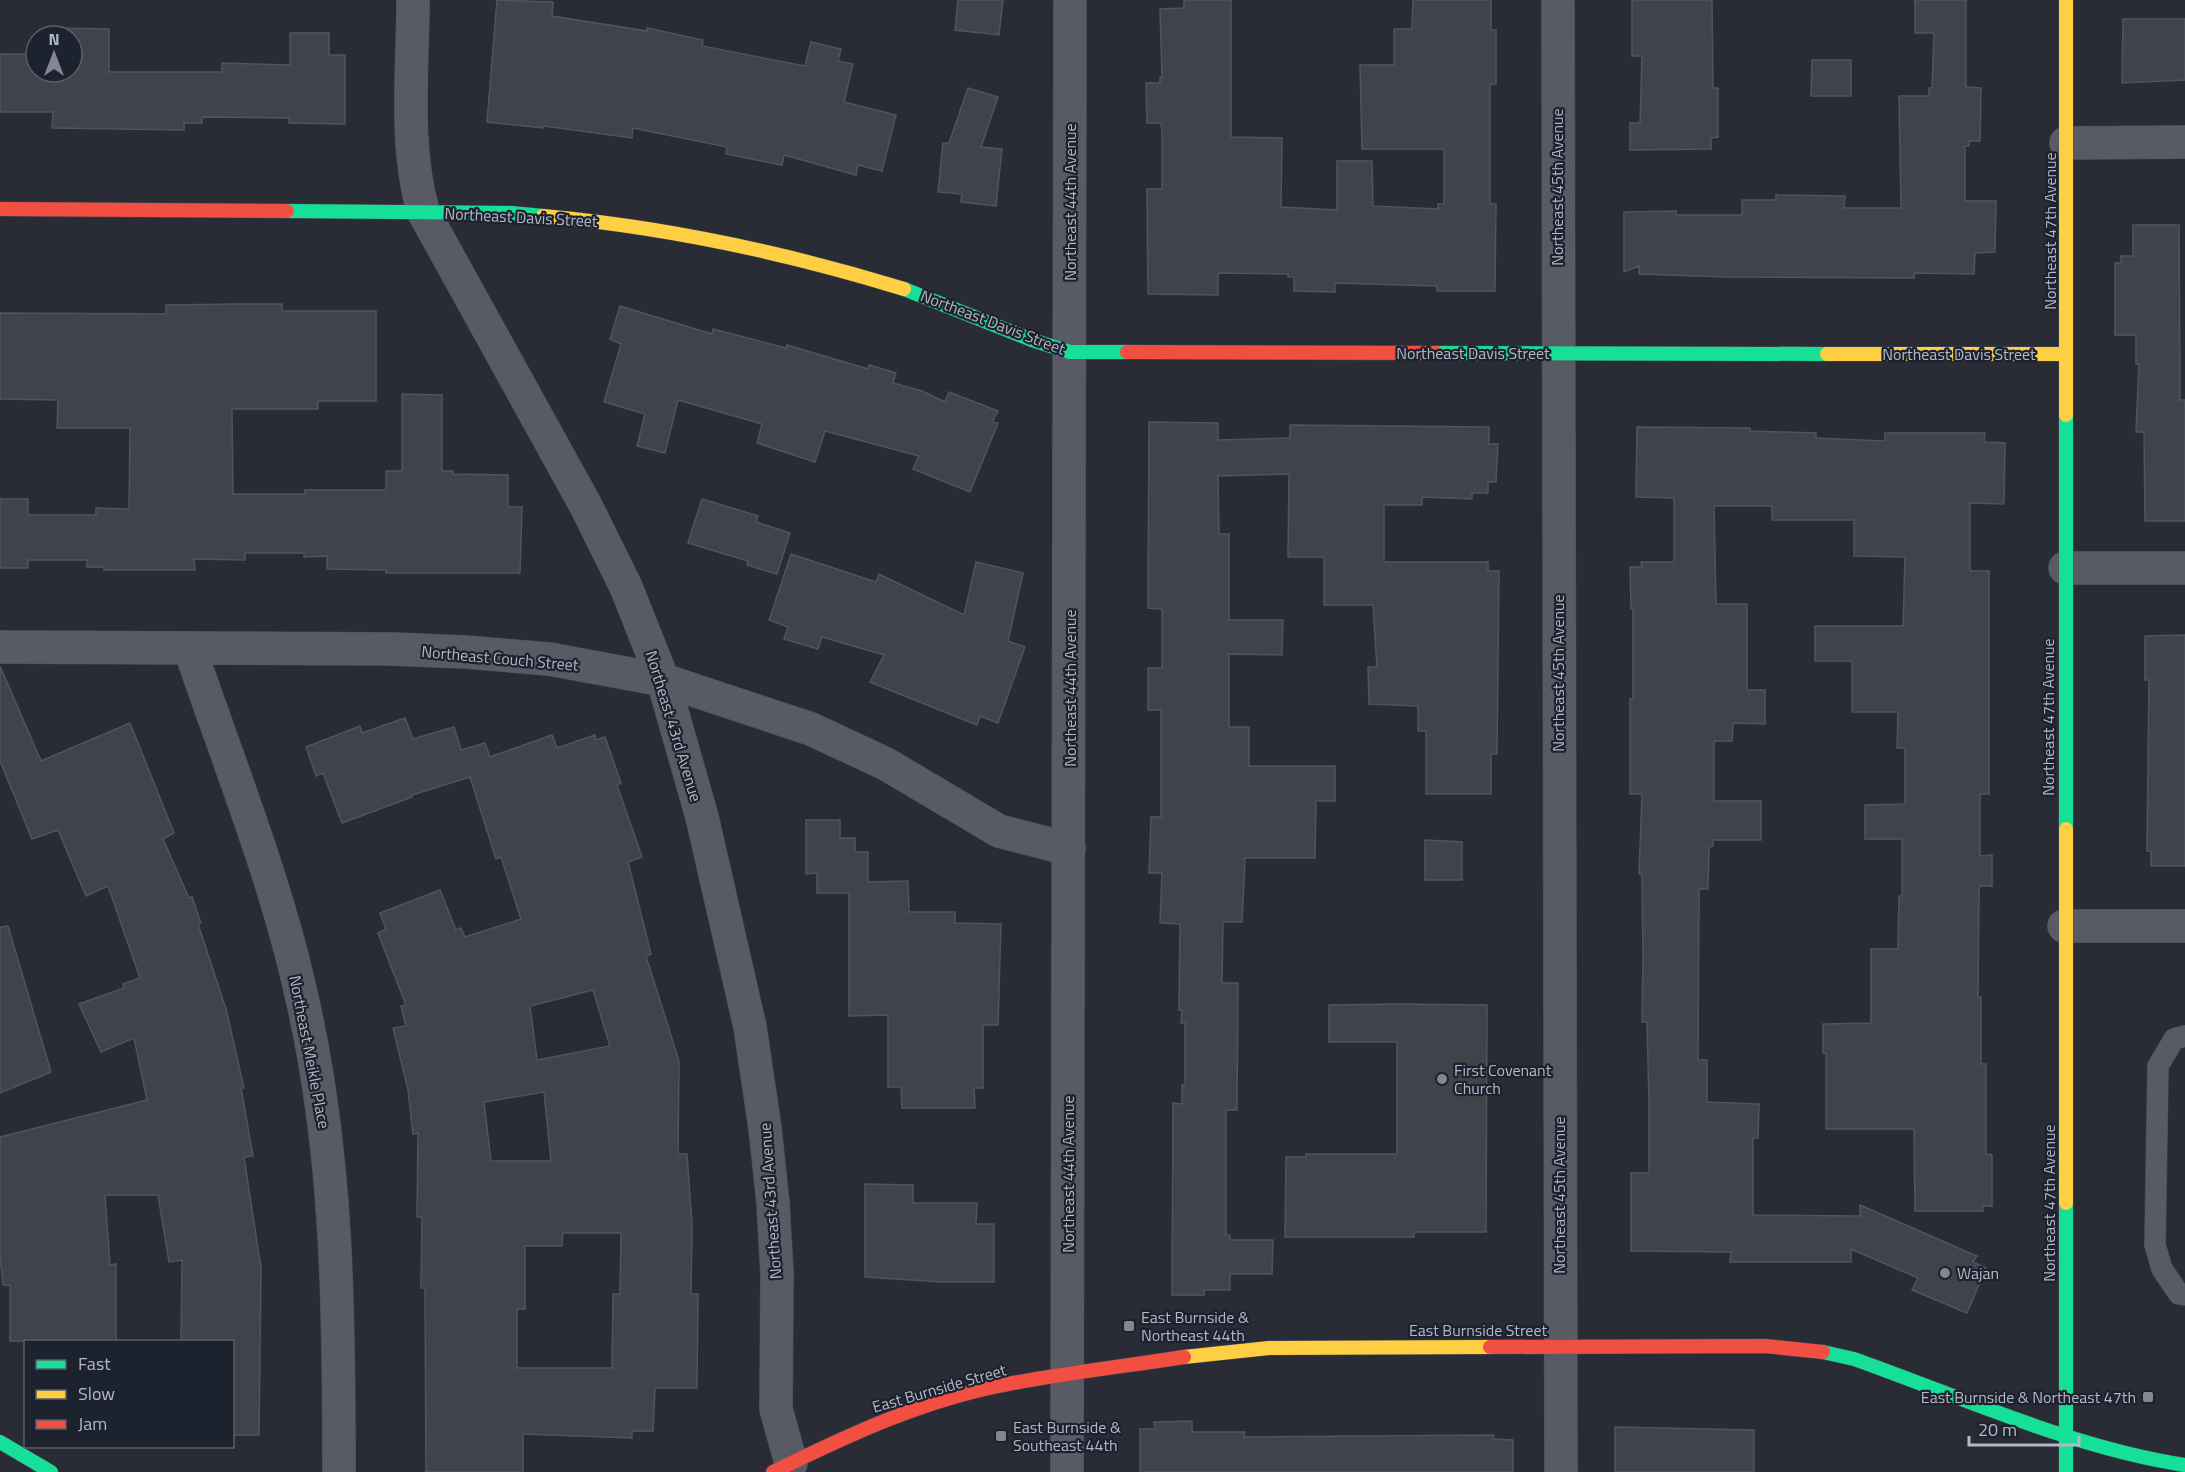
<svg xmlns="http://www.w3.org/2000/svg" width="2185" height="1472" font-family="'Titillium Web',sans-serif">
<rect width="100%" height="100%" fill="#292c35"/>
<g fill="#40434a" stroke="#50545d" stroke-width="1.5" fill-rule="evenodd">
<path d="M 497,0 L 553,2 L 552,16 L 647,31 L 647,28 L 703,40 L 702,46 L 805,66 L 811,42 L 841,49 L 838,61 L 853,64 L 844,102 L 896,115 L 882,171 L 858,165 L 856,175 L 784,155 L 782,165 L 726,154 L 727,147 L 633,128 L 632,138 L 544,126 L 543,128 L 487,122 Z"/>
<path d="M 958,0 L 1003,0 L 999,35 L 955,30 Z"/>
<path d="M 1184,0 L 1231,0 L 1231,137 L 1282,138 L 1281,207 L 1337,210 L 1337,161 L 1372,161 L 1373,206 L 1438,209 L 1438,204 L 1444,204 L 1444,149 L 1362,149 L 1360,65 L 1394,65 L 1394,29 L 1412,29 L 1413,0 L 1491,0 L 1491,30 L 1496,30 L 1496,84 L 1490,84 L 1490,204 L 1496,204 L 1495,291 L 1437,291 L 1437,286 L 1335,283 L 1335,292 L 1294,291 L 1294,277 L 1288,277 L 1288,274 L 1218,273 L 1218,295 L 1148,294 L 1147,189 L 1162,189 L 1162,131 L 1161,123 L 1147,123 L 1146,83 L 1160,83 L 1160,77 L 1162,77 L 1160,9 L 1184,8 Z"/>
<path d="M 1632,0 L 1712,0 L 1713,88 L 1718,88 L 1718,137 L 1711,138 L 1711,149 L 1630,150 L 1630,123 L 1640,123 L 1642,56 L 1632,56 Z"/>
<path d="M 1915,0 L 1966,0 L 1966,87 L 1981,88 L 1980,141 L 1969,141 L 1969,146 L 1965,146 L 1965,201 L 1996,201 L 1995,252 L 1975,253 L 1974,274 L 1914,273 L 1914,278 L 1726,277 L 1639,274 L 1639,266 L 1624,272 L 1624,212 L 1676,211 L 1676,215 L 1742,215 L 1742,200 L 1776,200 L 1776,195 L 1845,196 L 1844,208 L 1901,208 L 1899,96 L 1929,96 L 1929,88 L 1932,88 L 1934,33 L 1915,33 Z"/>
<path d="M 2123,19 L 2185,19 L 2185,80 L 2122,83 Z"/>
<path d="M 53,28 L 109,29 L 109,72 L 222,72 L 222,63 L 290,65 L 290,33 L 329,33 L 329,55 L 345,55 L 345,124 L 289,123 L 289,118 L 202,117 L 202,123 L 184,123 L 184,130 L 52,128 L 53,112 L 0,112 L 0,54 L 36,54 L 36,72 L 72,72 L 72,36 L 53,36 Z"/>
<path d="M 1812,60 L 1851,60 L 1851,96 L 1811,96 Z"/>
<path d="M 968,88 L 998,97 L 981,147 L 1002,149 L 996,206 L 961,202 L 962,194 L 938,192 L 943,143 L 949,143 Z"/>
<path d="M 2133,225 L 2179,225 L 2180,400 L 2185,400 L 2185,521 L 2145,521 L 2144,432 L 2136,432 L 2139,364 L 2136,364 L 2136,335 L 2115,335 L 2115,263 L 2121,263 L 2121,256 L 2133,256 Z"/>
<path d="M 236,304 L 282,304 L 282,311 L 376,311 L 376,401 L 318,401 L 318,409 L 232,409 L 233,494 L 305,494 L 305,490 L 386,490 L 386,471 L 402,471 L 402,394 L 442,395 L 442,471 L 453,471 L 453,474 L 508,475 L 508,507 L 522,507 L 520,573 L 386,573 L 386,570 L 327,569 L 327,556 L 304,557 L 304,553 L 245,553 L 245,560 L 194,559 L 195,570 L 104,570 L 104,567 L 87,567 L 87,560 L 28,560 L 28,568 L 0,568 L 0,499 L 28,499 L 28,515 L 96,515 L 96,508 L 129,509 L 130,433 L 130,428 L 57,428 L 58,400 L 0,399 L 0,313 L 166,314 L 166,305 Z"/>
<path d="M 620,306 L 712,334 L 713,329 L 786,348 L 787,345 L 868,369 L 869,365 L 896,373 L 893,383 L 922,391 L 945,402 L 949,392 L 998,411 L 992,422 L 998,423 L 970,492 L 913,469 L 919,456 L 825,431 L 815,462 L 757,443 L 762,424 L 678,400 L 665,453 L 637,446 L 645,414 L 604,402 L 621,344 L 610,339 Z"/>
<path d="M 1149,422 L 1218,423 L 1218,440 L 1290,438 L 1290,425 L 1489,427 L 1489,444 L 1498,444 L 1496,482 L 1488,482 L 1488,493 L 1472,493 L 1472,499 L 1422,497 L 1422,505 L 1384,505 L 1384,562 L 1488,562 L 1488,571 L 1499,571 L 1497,754 L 1491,754 L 1491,794 L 1426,794 L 1426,731 L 1418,731 L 1418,706 L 1369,704 L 1368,667 L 1377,667 L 1373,605 L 1324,605 L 1324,557 L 1288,557 L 1289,474 L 1218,476 L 1219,534 L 1229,534 L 1229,620 L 1283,620 L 1282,655 L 1229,654 L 1229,727 L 1249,727 L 1249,766 L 1335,766 L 1335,801 L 1316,801 L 1315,858 L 1245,858 L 1242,922 L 1223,922 L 1222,983 L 1238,983 L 1237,1110 L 1226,1110 L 1226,1235 L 1230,1235 L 1230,1240 L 1273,1240 L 1272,1274 L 1230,1274 L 1230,1290 L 1204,1290 L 1204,1295 L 1172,1295 L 1173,1103 L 1182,1104 L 1182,1085 L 1185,1085 L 1185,1023 L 1181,1023 L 1182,1010 L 1179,1010 L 1180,924 L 1160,923 L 1162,873 L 1149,873 L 1151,817 L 1161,817 L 1161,710 L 1148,710 L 1148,668 L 1162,668 L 1162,609 L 1148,608 Z"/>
<path d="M 1637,427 L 1750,428 L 1750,431 L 1816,433 L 1816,438 L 1885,441 L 1885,433 L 1985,433 L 1984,442 L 2005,443 L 2004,504 L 1970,503 L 1970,571 L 1989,571 L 1989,794 L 1980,794 L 1980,856 L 1992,855 L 1992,886 L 1980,886 L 1979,890 L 1978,997 L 1981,997 L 1981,1064 L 1986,1064 L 1986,1154 L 1992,1155 L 1992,1206 L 1983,1206 L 1983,1211 L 1915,1211 L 1914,1129 L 1826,1129 L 1826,1053 L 1823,1053 L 1823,1024 L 1871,1023 L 1871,949 L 1898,949 L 1899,896 L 1902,896 L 1902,839 L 1865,839 L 1865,805 L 1905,804 L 1905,748 L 1897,748 L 1898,712 L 1852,712 L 1852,661 L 1815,661 L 1815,626 L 1903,626 L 1905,557 L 1854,556 L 1854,520 L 1772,520 L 1772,506 L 1714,506 L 1716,604 L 1747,604 L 1747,690 L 1765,690 L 1765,724 L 1733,723 L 1732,741 L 1714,741 L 1714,801 L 1761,801 L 1761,840 L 1713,840 L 1713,846 L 1709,847 L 1708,889 L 1699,889 L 1698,1060 L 1707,1060 L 1707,1102 L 1759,1104 L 1758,1138 L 1753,1138 L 1753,1215 L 1860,1216 L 1860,1205 L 1977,1256 L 1973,1262 L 1986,1268 L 1967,1313 L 1912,1290 L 1918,1278 L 1851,1249 L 1851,1262 L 1730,1262 L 1731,1252 L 1631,1251 L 1631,1173 L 1649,1173 L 1649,1103 L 1647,1022 L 1642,1022 L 1643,957 L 1642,874 L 1639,874 L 1642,794 L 1630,794 L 1630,699 L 1633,699 L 1633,609 L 1631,609 L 1630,567 L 1642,567 L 1641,562 L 1674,562 L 1674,498 L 1636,497 Z"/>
<path d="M 702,499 L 758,516 L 756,522 L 790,533 L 777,574 L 747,565 L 748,561 L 688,543 Z"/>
<path d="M 791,554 L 876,582 L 879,574 L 964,615 L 976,562 L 1023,573 L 1008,641 L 1025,647 L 998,723 L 980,716 L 977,725 L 870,682 L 884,655 L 822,637 L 818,649 L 784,639 L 788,627 L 769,620 Z"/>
<path d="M 2185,635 L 2185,866 L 2151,866 L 2151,851 L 2147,851 L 2149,680 L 2145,680 L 2145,636 Z"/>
<path d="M 0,666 L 41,761 L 130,723 L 174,833 L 163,839 L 189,898 L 192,897 L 201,923 L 198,924 L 226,1009 L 244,1088 L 241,1088 L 253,1156 L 244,1157 L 261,1268 L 259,1435 L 232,1435 L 232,1340 L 181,1340 L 182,1260 L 169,1262 L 158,1195 L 105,1195 L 110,1265 L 116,1264 L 116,1341 L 10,1341 L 10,1285 L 3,1285 L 0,1257 L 0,1137 L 147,1100 L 134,1038 L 101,1052 L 79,1004 L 124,988 L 123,984 L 140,978 L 108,886 L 86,896 L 58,830 L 32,839 L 0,761 Z"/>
<path d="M 405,718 L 413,739 L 454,727 L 461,750 L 485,743 L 490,757 L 552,735 L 557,748 L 595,735 L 596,740 L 605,737 L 621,783 L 617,785 L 642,857 L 628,862 L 651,954 L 646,956 L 679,1061 L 678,1154 L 687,1154 L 692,1224 L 691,1294 L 698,1294 L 697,1388 L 655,1388 L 653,1431 L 632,1431 L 632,1438 L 523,1434 L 523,1472 L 426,1472 L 425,1288 L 421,1288 L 422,1217 L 417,1217 L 418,1133 L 413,1134 L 408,1090 L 393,1028 L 406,1026 L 401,1006 L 406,1005 L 378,933 L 386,929 L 380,913 L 440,890 L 456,930 L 461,928 L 465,937 L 521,919 L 501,857 L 496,859 L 470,777 L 412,795 L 412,797 L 342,823 L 323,773 L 316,776 L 306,747 L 360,726 L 362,733 ZM 593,990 L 610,1046 L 537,1060 L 530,1006 ZM 544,1092 L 551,1161 L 491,1161 L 484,1102 ZM 563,1233 L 621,1233 L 620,1294 L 613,1294 L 612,1368 L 517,1368 L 517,1309 L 525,1309 L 525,1246 L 562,1246 Z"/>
<path d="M 806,820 L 840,820 L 840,838 L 855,838 L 855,852 L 868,852 L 868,882 L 908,881 L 909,912 L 955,912 L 955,923 L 1001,924 L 998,1025 L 983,1025 L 983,1088 L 974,1088 L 975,1108 L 902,1108 L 901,1087 L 888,1087 L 888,1015 L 849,1016 L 849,893 L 817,893 L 817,873 L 806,874 Z"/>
<path d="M 1425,840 L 1462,842 L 1462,880 L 1425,880 Z"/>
<path d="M 8,926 L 51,1072 L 0,1093 L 0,927 Z"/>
<path d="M 1397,1004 L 1487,1005 L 1486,1232 L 1414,1232 L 1414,1237 L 1285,1237 L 1286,1157 L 1306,1157 L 1306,1154 L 1397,1154 L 1397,1042 L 1329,1042 L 1329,1005 Z"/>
<path d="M 865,1184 L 913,1185 L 913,1203 L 977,1203 L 976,1224 L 994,1224 L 994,1282 L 942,1282 L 865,1277 Z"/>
<path d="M 1192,1421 L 1192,1432 L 1245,1432 L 1244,1437 L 1494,1435 L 1493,1439 L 1513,1440 L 1513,1472 L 1140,1472 L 1140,1429 L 1155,1429 L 1154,1422 Z"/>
<path d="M 1615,1427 L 1754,1430 L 1754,1472 L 1615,1472 Z"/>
</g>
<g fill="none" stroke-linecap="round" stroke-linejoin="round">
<g stroke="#46494f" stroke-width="22">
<path id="lane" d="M 2185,1036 L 2174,1039 L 2158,1066 L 2155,1245 L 2162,1269 L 2179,1294 L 2185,1295"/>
</g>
<g stroke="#46494f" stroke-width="34">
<g id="street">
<path d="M 413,0 C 413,69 404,144 423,211 L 586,506 L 626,587 L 663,680 L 702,817 L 750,1027 L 765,1128 L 773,1203 L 777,1274 L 776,1409 L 791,1463"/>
<path d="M 1558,0 L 1561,1472"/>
<path d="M 2066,143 L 2185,142"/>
<path d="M 2065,568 L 2185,568"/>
<path d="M 0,647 L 393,649 L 465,652 L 549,659 L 663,680 L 811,729 L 886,764 L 999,831 L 1069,849"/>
<path d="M 190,649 C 229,764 276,879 302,998 C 338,1155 339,1312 339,1472"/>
<path d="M 2064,926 L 2185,926"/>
<path d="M 1067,1472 L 1070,0"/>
</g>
</g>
<g stroke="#464952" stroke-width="15">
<g id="fast">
<path d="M 287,211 L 511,213 L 543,216"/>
<path d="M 904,289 L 1032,340 L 1070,352 L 1127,352"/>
<path d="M 1436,353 L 1827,354"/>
<path d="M 2066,415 L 2066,829"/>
<path d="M 2066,1203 L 2066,1472"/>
<path d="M 1823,1352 L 1854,1359 C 1958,1396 2076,1449 2185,1465"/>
<path d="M 0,1442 L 51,1472"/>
</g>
</g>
<g stroke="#464952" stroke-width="15">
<g id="slow">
<path d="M 2066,0 L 2066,415"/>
<path d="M 543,216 C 665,227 787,253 904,289"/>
<path d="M 1827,354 L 2066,354"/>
<path d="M 2066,829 L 2066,1203"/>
<path d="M 1184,1357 L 1269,1348 L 1490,1347"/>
</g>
</g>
<g stroke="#464952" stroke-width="15">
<g id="jam">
<path d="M 0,209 L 287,211"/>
<path d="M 1127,352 L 1436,353"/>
<path d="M 1490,1347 L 1765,1346 L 1823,1352"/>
<path d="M 773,1472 C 848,1435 925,1399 1008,1384 C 1066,1373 1126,1366 1184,1357"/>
</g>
</g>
<use href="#lane" stroke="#585b63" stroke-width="21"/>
<use href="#street" stroke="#585b63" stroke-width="33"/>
<use href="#fast" stroke="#16e098" stroke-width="14"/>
<use href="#slow" stroke="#ffcf43" stroke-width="14"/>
<use href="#jam" stroke="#f24e42" stroke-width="14"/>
</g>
<g fill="#838793" stroke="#1d222f" stroke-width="2">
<circle cx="1442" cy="1079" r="6"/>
<circle cx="1945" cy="1273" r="6"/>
<rect x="1123" y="1320" width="12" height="12" rx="3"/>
<rect x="2142" y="1391" width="12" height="12" rx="3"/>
<rect x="995" y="1430" width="12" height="12" rx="3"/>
</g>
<g text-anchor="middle" stroke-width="4.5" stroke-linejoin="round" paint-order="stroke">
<g font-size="16" fill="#b3b8c6" stroke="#1d222f">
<text transform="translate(1557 187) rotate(-90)" y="6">Northeast 45th Avenue</text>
<text transform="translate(1070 202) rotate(-90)" y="6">Northeast 44th Avenue</text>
<text transform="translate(521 217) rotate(3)" y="6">Northeast Davis Street</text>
<text transform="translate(2050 231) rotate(-90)" y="6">Northeast 47th Avenue</text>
<text transform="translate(993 322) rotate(21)" y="6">Northeast Davis Street</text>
<text x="1473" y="359">Northeast Davis Street</text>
<text x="1959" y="360">Northeast Davis Street</text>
<text transform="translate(500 658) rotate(5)" y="6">Northeast Couch Street</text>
<text transform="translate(1558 673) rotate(-90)" y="6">Northeast 45th Avenue</text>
<text transform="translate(1070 688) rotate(-90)" y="6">Northeast 44th Avenue</text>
<text transform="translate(2048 717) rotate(-90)" y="6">Northeast 47th Avenue</text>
<text transform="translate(674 726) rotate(73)" y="6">Northeast 43rd Avenue</text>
<text transform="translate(310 1052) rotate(79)" y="6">Northeast Meikle Place</text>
<text transform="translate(1068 1174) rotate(-90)" y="6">Northeast 44th Avenue</text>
<text transform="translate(1559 1195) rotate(-90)" y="6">Northeast 45th Avenue</text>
<text transform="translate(770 1201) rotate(-94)" y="6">Northeast 43rd Avenue</text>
<text transform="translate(2049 1203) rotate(-90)" y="6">Northeast 47th Avenue</text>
<text x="1478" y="1336">East Burnside Street</text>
<text transform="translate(939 1388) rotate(-16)" y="6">East Burnside Street</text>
</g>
<g font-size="16" fill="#b3b8c6" stroke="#1d222f" text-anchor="start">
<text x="1454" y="1076">First Covenant<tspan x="1454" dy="18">Church</tspan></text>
<text x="1957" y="1279">Wajan</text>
<text x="1141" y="1323">East Burnside &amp;<tspan x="1141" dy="18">Northeast 44th</tspan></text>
<text x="2136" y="1403" text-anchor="end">East Burnside &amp; Northeast 47th</text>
<text x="1013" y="1433">East Burnside &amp;<tspan x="1013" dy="18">Southeast 44th</tspan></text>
</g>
</g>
<rect x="24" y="1340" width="210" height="108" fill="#1d222f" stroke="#595e6b" stroke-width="1.5"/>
<rect x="36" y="1360" width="30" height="9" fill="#16e098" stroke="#595e6b" stroke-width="1.5"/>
<text x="78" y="1370" font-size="18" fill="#b3b8c6">Fast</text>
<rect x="36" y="1390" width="30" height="9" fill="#ffcf43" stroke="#595e6b" stroke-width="1.5"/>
<text x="78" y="1400" font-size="18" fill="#b3b8c6">Slow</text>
<rect x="36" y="1420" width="30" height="9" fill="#f24e42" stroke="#595e6b" stroke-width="1.5"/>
<text x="78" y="1430" font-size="18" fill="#b3b8c6">Jam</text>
<g transform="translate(54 54)"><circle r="28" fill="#1d222f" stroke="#595e6b" stroke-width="1.5"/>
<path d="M0-4.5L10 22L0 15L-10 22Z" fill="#838793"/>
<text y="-9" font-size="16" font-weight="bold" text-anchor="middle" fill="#b3b8c6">N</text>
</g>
<path d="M1969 1436v9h110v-9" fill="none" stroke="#b3b8c6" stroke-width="3"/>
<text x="1978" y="1436" font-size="18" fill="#b3b8c6" stroke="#1d222f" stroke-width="4.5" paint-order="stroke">20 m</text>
</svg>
